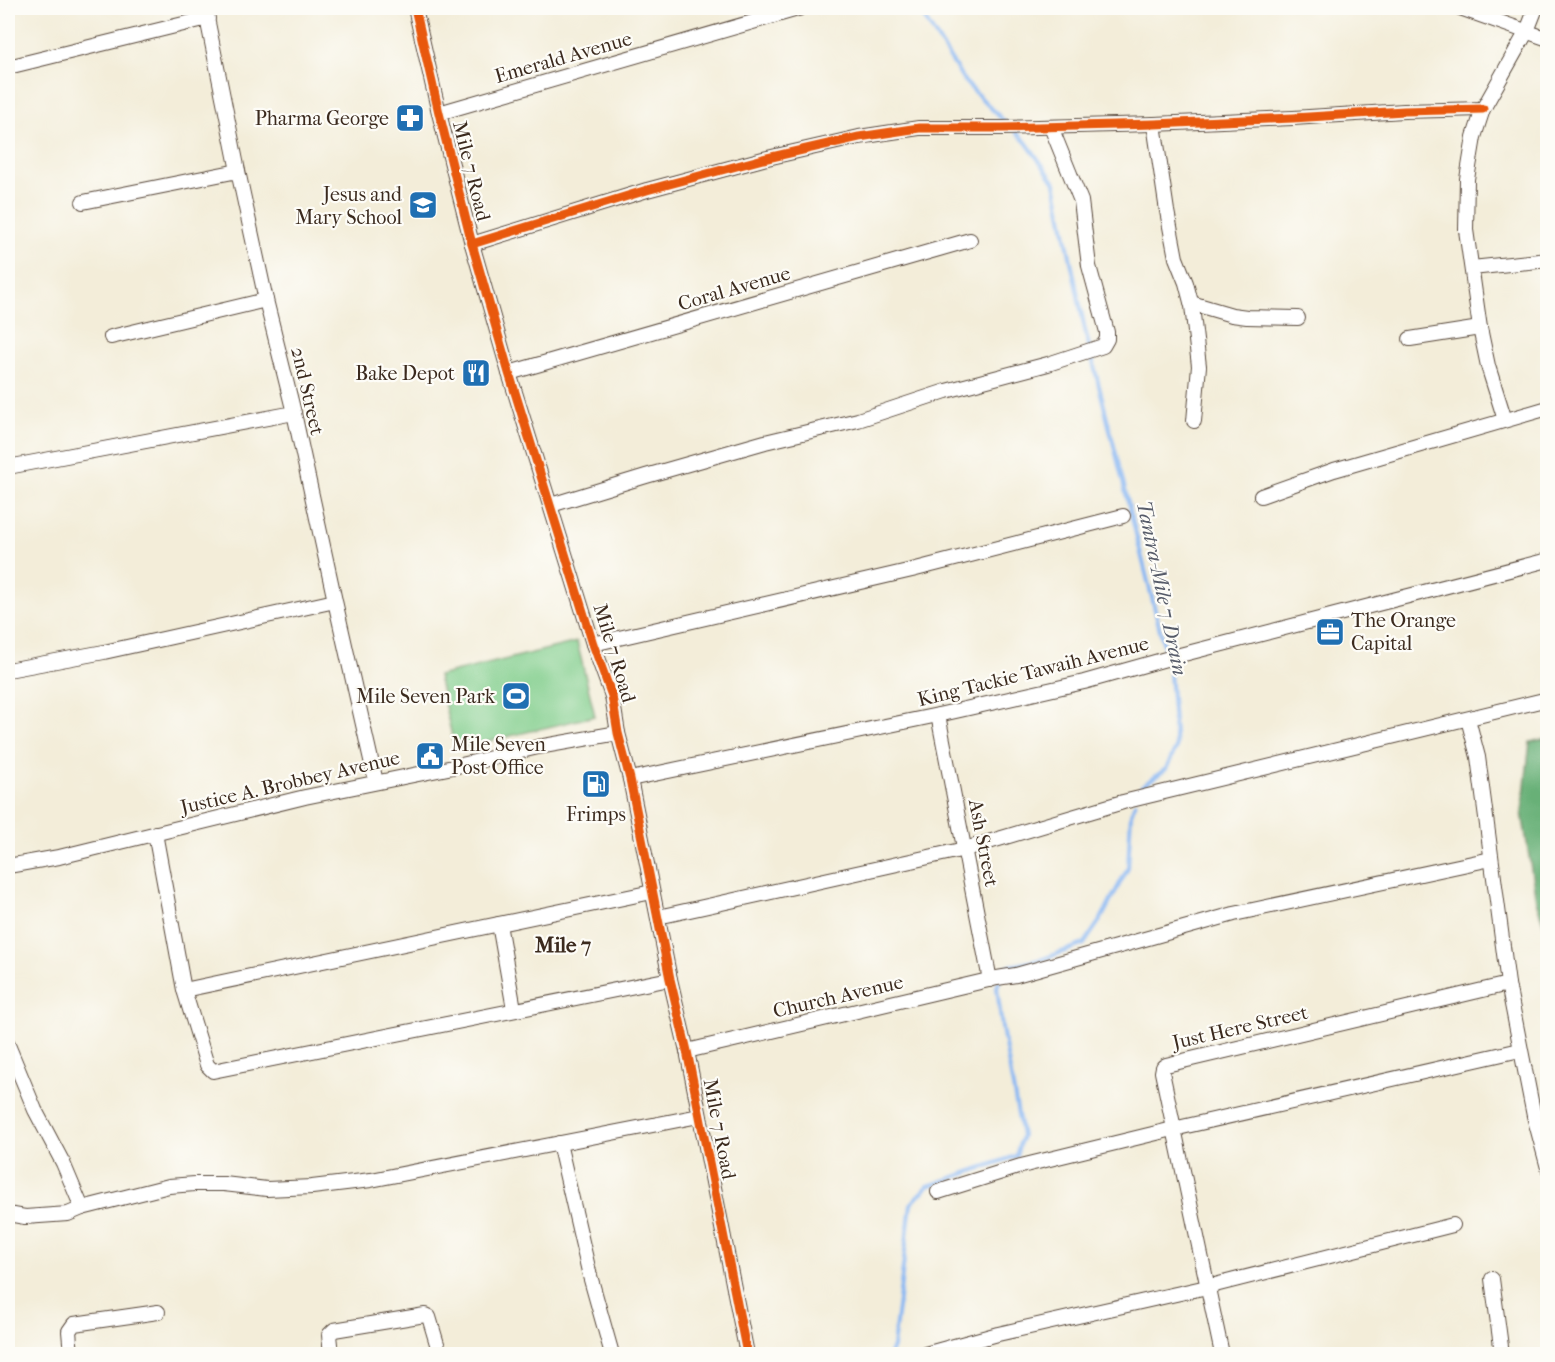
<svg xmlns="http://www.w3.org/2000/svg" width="1555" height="1362" font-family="'IM FELL French Canon',serif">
<rect width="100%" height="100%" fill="#fdfcf7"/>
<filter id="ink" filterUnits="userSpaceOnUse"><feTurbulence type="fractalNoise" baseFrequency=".0167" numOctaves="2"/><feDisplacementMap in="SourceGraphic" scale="12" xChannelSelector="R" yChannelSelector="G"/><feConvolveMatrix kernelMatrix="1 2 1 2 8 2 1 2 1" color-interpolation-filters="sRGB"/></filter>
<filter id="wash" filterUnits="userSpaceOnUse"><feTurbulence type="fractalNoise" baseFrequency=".008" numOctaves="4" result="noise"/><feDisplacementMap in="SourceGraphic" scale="24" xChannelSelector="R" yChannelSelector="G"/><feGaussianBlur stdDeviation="1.35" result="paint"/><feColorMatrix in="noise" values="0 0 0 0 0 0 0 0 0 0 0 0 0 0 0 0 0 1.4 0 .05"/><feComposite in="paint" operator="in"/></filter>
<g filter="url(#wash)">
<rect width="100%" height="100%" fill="#f3edd9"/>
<path fill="#80cd8b" stroke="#5e7c54" stroke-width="1.5" d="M 577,642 L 595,716 L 455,749 L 438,676 Z"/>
<path fill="#68b077" stroke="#526d4a" stroke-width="1.5" d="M 1547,738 L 1548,738 L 1547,934 L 1536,901 L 1522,812 L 1530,742 Z"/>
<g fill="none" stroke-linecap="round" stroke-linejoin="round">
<g stroke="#88b7f3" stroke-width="4">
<path d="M 918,8 L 965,82 L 1006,123"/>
<path d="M 1016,132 L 1026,142 L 1055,183 L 1085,330 L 1163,642 L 1170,673 L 1176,748 L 1166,769 L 1142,786 L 1139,794"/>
<path d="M 1003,973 L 1005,967 L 1043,959 L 1084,944 L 1101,919 L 1128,868 L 1131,814 L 1135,803"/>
<path d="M 890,1354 L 893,1347 L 911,1204 L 928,1186 L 1016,1156 L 1022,1136 L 1002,1028 L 997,987 L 999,982"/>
</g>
</g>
</g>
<g filter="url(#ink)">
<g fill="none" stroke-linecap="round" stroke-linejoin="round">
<g stroke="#57473a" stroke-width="16">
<g id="minor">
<path d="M 205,8 L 238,171 L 266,300 L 294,413 L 335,601 L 376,782"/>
<path d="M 415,8 L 439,113 L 472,244 L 509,373 L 593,644 L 612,696 L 618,733 L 630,779 L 670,979 L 687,1051 L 747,1354"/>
<path d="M 1460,8 L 1548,39"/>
<path d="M 8,67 L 208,18"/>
<path d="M 439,113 L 801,8"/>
<path d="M 1154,124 L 1167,211 L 1176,258 L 1186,283 L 1192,306 L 1199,366 L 1194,421"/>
<path d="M 83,202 L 238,171"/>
<path d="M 472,244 L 647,190 L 763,159 L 859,137 L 919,128 L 1003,128 L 1154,124 L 1293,118 L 1404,111 L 1483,109"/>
<path d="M 1472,268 L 1548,260"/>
<path d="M 1191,303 L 1232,315 L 1247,317 L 1298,318"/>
<path d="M 111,337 L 266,300"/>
<path d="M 1410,339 L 1480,328"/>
<path d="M 509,373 L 970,240"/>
<path d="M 1505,420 L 1488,366 L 1480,328 L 1466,230 L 1467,179 L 1474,137 L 1483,109 L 1527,31 L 1536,8"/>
<path d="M 8,467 L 294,413"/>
<path d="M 1261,496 L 1334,470 L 1548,408"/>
<path d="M 551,505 L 646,476 L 765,442 L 858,420 L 946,391 L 1048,364 L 1103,346 L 1107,339 L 1107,332 L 1089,266 L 1081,201 L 1051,127"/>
<path d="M 593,644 L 912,570 L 1123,516"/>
<path d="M 8,670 L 104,652 L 335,601"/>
<path d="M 938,715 L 990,980"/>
<path d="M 1468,719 L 1478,757 L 1508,984 L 1534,1116 L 1548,1168"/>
<path d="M 630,779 L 938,715 L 1084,682 L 1180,655 L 1548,560"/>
<path d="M 155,833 L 184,990 L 207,1065 L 213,1071 L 670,979"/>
<path d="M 8,866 L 59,857 L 305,797 L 453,767 L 538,747 L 618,733"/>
<path d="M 658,917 L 965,849 L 1123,802 L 1548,699"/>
<path d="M 499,924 L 514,1009"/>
<path d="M 184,990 L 652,892"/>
<path d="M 8,1045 L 35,1110 L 63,1163 L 82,1208"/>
<path d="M 687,1051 L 997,978 L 1016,975 L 1234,914 L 1491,859"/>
<path d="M 559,1143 L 590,1276 L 612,1354"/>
<path d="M 938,1192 L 1021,1166 L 1169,1130 L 1520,1050"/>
<path d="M 8,1214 L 25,1217 L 68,1214 L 82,1208 L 169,1186 L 195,1184 L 224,1184 L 267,1189 L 312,1187 L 371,1180 L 699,1116"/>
<path d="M 1492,1279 L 1502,1354"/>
<path d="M 71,1354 L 69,1331 L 74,1324 L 158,1312"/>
<path d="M 331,1354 L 329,1335 L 334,1330 L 425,1315 L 429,1317 L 440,1354"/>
<path d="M 925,1354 L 998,1334 L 1207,1287 L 1453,1225"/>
<path d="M 1222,1354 L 1162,1072 L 1163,1067 L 1166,1065 L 1508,984"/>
</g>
</g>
<use href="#minor" stroke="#fff" stroke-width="14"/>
<g stroke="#fdfcf7" stroke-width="13">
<g id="cycleway">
<path d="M 415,8 L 439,113 L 472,244 L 509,373 L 593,644 L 612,696 L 618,733 L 630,779 L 670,979 L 687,1051 L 747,1354"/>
<path d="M 472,244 L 647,190 L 763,159 L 859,137 L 919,128 L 1003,128 L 1154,124 L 1293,118 L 1404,111 L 1483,109"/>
</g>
</g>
<use href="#cycleway" stroke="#e8590c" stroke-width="9"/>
</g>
</g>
<defs>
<g id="pharmacy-square" transform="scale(1.5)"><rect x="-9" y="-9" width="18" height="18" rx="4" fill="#1f6fb2" stroke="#fdfcf7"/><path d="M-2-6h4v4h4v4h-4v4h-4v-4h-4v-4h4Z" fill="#fff"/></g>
<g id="school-square" transform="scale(1.5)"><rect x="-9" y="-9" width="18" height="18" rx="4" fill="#1f6fb2" stroke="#fdfcf7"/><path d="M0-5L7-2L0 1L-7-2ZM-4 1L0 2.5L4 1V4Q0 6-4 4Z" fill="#fff"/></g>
<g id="restaurant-square" transform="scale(1.5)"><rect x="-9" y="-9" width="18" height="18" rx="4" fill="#1f6fb2" stroke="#fdfcf7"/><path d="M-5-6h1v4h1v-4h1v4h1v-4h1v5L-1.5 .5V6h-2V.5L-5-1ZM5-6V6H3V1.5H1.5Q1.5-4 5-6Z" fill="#fff"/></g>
<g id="office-square" transform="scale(1.5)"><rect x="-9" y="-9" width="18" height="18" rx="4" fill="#1f6fb2" stroke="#fdfcf7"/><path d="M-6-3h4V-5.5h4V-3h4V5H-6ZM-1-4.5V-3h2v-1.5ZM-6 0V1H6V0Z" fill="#fff"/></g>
<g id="stadium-square" transform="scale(1.5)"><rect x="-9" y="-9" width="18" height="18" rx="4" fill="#1f6fb2" stroke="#fdfcf7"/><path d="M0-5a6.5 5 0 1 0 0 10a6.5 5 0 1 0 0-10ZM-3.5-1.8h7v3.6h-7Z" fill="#fff"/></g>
<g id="civic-square" transform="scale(1.5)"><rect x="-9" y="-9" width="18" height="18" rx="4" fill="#1f6fb2" stroke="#fdfcf7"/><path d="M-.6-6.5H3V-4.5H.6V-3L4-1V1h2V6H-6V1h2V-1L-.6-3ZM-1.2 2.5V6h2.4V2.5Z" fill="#fff"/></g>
<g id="fuel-square" transform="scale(1.5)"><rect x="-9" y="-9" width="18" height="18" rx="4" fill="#1f6fb2" stroke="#fdfcf7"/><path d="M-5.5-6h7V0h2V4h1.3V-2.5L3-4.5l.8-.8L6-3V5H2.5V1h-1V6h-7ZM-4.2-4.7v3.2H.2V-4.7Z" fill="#fff"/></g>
</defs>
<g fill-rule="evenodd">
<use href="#pharmacy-square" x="410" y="118"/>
<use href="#school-square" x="423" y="205"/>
<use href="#restaurant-square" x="476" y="373"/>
<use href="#office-square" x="1330" y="632"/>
<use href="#stadium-square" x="516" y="696"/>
<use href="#civic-square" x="430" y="756"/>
<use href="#fuel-square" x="596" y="784"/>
</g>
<g text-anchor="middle" stroke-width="4.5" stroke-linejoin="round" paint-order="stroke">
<g font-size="20" fill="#3b2a1e" stroke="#fdfcf7">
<text transform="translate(563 57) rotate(-16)" y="7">Emerald Avenue</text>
<text transform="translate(472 171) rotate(76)" y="7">Mile 7 Road</text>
<text transform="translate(734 288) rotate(-16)" y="7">Coral Avenue</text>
<text transform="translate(308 391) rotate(77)" y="7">2nd Street</text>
<text transform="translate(615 653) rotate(73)" y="7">Mile 7 Road</text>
<text transform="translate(1033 671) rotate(-14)" y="7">King Tackie Tawaih Avenue</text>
<text transform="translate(290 782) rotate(-13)" y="7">Justice A. Brobbey Avenue</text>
<text transform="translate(984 843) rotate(79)" y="7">Ash Street</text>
<text transform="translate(838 996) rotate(-13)" y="7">Church Avenue</text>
<text transform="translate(1240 1027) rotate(-13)" y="7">Just Here Street</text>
<text transform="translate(720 1129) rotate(79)" y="7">Mile 7 Road</text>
</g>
<g font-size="20" fill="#3b2a1e" stroke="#fdfcf7" text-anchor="end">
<text x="389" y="125">Pharma George</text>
<text x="402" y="201">Jesus and<tspan x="402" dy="23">Mary School</tspan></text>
<text x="455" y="380">Bake Depot</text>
<text x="1351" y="627" text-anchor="start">The Orange<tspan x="1351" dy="23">Capital</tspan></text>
<text x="495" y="703">Mile Seven Park</text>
<text x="451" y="751" text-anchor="start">Mile Seven<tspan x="451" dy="23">Post Office</tspan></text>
<text x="596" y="821" text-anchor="middle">Frimps</text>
</g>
<g font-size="21" font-style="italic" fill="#565b69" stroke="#fdfcf7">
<text transform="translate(1162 588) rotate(78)" y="7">Tantra-Mile 7 Drain</text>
</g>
<g font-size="21" font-weight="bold" fill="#3b2a1e" stroke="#fdfcf7">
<text x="563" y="952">Mile 7</text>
</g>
</g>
<rect width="1555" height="1362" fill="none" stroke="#fdfcf7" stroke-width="30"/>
</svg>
